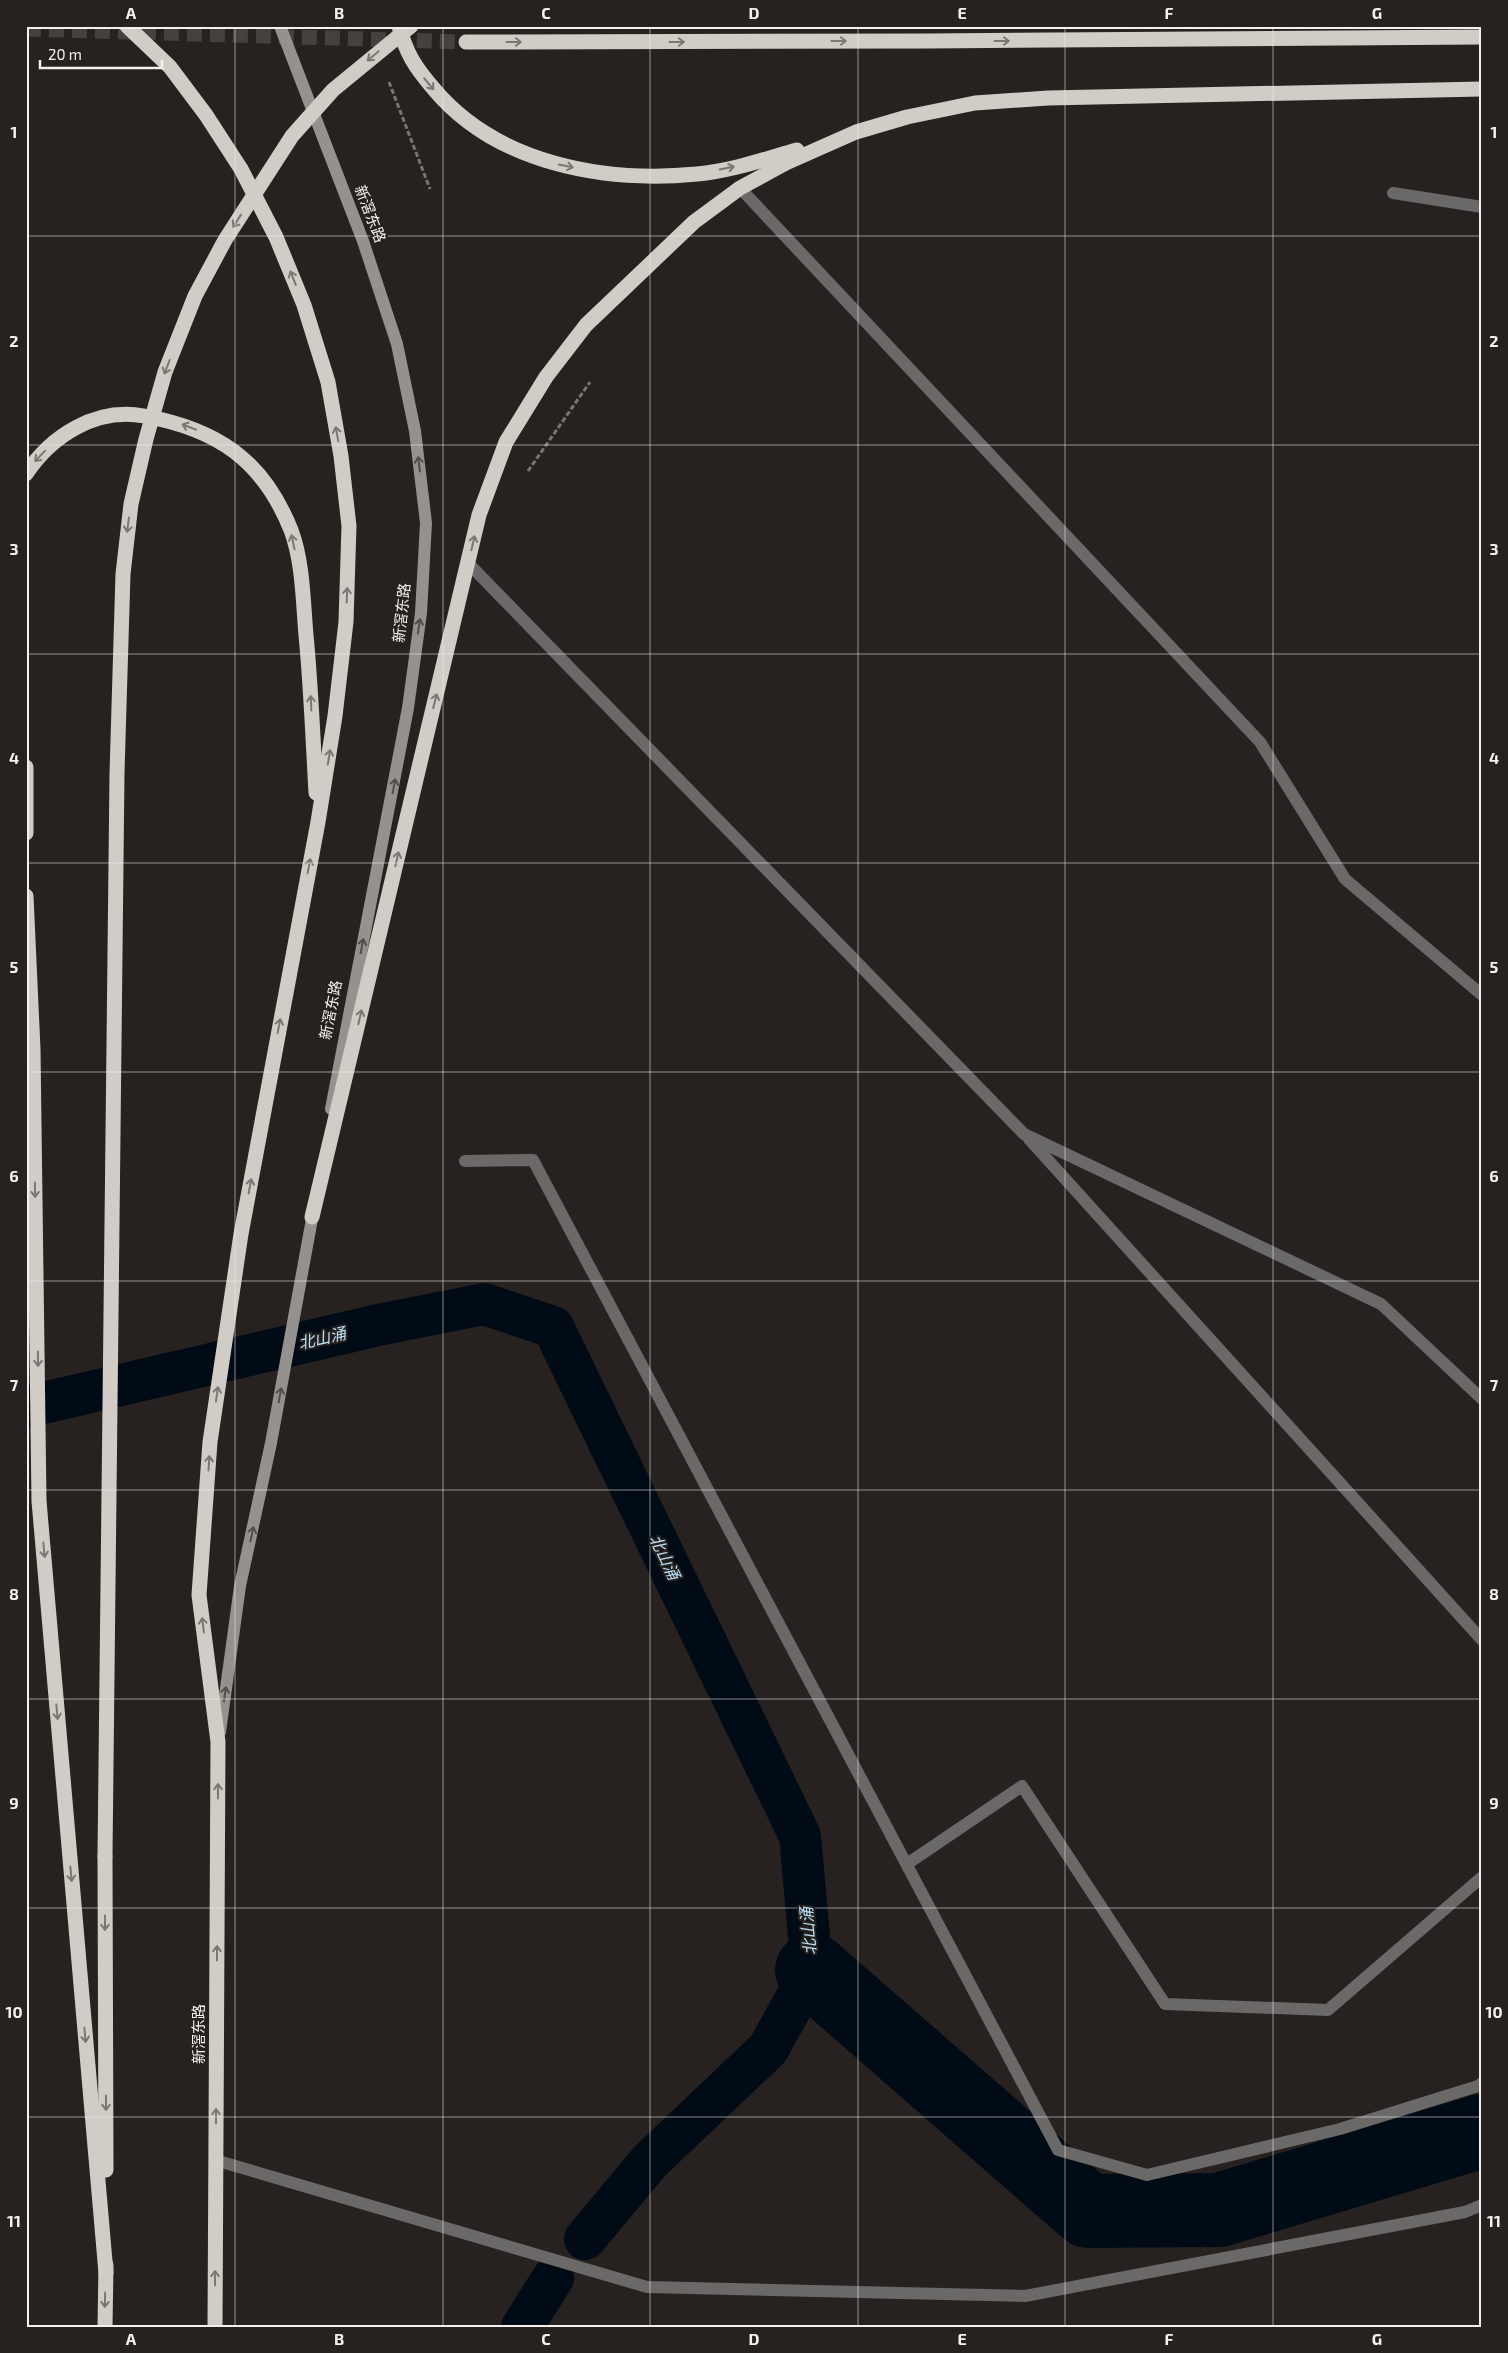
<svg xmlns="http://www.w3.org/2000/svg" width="1508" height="2353" font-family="'Exo 2','Noto Sans SC',sans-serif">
<rect width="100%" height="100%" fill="#27221f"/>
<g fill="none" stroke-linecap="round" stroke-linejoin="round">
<g stroke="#000b16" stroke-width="42">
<path d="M 26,1407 L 383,1324 L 484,1304 L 553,1327 L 800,1836 L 812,1970 L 768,2049 L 650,2161 L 585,2239"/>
<path d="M 522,2327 L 553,2278"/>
</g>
<path stroke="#000b16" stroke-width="74" d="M 812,1970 L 1088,2211 L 1219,2210 L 1482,2131"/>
<path stroke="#46413e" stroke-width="15" stroke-dasharray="15 8" stroke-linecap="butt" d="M 26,29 L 466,42"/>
<g stroke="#797572" stroke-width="3" stroke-dasharray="5 2.5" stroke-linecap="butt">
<path d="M 389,82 L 430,189"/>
<path d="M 528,471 L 590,382"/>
</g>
<g stroke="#6b6967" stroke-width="12">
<path d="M 740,188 L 1260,742 L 1345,879 L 1482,995"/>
<path d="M 1393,193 L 1482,207"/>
<path d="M 468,563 L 1024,1134 L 1381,1304 L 1482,1399"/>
<path d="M 1029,1139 L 1482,1640"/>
<path d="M 465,1161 L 533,1160 L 1058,2150 L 1147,2175 L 1340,2129 L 1478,2086 L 1482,2083"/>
<path d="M 907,1864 L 1022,1786 L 1165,2004 L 1328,2010 L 1482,1877"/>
<path d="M 215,2160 L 647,2287 L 1025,2296 L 1465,2212 L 1482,2205"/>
</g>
<g stroke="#94918e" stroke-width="12">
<path d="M 280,26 L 363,241 L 397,344 L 415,431 L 426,523 L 421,613 L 408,708 L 331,1109"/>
<path d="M 220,1732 L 240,1586 L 271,1443 L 314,1208"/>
</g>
<g stroke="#d1ccc6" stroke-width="15">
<path d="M 127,26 L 170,67 L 206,115 L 241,169 L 276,237 L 304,305 L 328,382 L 341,456 L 349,526 L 346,622 L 335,716 L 318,822 L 241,1234 L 210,1442 L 199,1595 L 218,1742 L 215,2327"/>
<path d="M 399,26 C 406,53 415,67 433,88 C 496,164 604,183 697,174 C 731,171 765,159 797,150"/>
<path d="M 466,42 L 929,41 L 1482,37"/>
<path d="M 26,474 C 51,436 96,407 144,416 C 217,429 263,460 291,530 C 303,562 303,601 306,635 C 311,687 313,740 316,793"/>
<path d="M 26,767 L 26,833"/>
<path d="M 26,896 L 33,1049 L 39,1501 L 106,2273"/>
<path d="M 312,1217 L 479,515 L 506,442 L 546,377 L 586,325 L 694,222 L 740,188 L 786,163 L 856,132 L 907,117 L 975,103 L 1048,98 L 1482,89"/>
<path d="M 105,1856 L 106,2170"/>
<path d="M 105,2327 L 106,2265"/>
</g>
<path stroke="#d1ccc6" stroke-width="15" d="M 105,1856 L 117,773 L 123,574 L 131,504 L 146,439 L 165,372 L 195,296 L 225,240 L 292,136 L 333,90 L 411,26"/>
</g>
<defs><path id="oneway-shaft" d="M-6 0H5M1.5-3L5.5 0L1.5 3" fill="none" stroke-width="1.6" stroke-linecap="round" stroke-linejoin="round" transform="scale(1.25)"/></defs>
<g stroke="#7c7772">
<use href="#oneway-shaft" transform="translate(839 41)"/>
<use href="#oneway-shaft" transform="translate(1002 41)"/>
<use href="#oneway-shaft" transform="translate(514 42)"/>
<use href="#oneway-shaft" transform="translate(677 42)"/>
<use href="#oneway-shaft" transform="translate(373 56) rotate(140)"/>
<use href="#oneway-shaft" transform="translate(429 84) rotate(50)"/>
<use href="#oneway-shaft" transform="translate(566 166) rotate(12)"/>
<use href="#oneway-shaft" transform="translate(727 168) rotate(-11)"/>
<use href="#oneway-shaft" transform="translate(237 221) rotate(122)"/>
<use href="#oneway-shaft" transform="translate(293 278) rotate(-112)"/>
<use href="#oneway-shaft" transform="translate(167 367) rotate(111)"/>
<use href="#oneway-shaft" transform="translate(189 427) rotate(-159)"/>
<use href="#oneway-shaft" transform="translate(337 434) rotate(-100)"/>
<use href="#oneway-shaft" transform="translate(40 456) rotate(134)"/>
<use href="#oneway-shaft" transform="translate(128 525) rotate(97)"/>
<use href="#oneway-shaft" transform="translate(293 542) rotate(-102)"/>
<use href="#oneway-shaft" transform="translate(473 543) rotate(-77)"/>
<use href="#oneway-shaft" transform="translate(347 595) rotate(-88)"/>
<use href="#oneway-shaft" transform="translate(435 701) rotate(-76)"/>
<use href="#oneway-shaft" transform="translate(311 703) rotate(-93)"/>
<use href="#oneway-shaft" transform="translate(329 757) rotate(-81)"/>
<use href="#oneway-shaft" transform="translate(397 859) rotate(-77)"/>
<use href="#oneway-shaft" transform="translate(309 866) rotate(-79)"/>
<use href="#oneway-shaft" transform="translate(360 1017) rotate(-77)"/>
<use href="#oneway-shaft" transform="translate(279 1026) rotate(-79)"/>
<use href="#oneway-shaft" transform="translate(250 1186) rotate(-80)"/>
<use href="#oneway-shaft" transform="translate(35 1190) rotate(89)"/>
<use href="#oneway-shaft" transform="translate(38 1359) rotate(89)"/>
<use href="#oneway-shaft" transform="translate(217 1394) rotate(-82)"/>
<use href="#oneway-shaft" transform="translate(209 1463) rotate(-86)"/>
<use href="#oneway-shaft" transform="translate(44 1550) rotate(85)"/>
<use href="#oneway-shaft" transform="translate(203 1625) rotate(-97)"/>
<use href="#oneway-shaft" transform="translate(57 1712) rotate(85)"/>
<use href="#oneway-shaft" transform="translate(218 1791) rotate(-90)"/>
<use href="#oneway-shaft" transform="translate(71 1874) rotate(85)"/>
<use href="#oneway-shaft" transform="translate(105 1923) rotate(90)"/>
<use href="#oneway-shaft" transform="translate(217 1953) rotate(-90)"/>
<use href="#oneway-shaft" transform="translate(85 2035) rotate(85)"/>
<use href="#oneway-shaft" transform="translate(106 2103) rotate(90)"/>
<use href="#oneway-shaft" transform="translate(216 2116) rotate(-90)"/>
<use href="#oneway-shaft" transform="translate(215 2278) rotate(-90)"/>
<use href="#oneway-shaft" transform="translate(105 2300) rotate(91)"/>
</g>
<g stroke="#534e4b">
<use href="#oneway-shaft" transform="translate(419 464) rotate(-97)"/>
<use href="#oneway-shaft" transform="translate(419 626) rotate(-82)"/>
<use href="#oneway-shaft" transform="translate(394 786) rotate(-79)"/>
<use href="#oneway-shaft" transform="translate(362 946) rotate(-79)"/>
<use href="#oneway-shaft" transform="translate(280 1395) rotate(-80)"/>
<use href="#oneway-shaft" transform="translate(252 1534) rotate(-78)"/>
<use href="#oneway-shaft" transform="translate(225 1694) rotate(-82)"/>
</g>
<path fill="none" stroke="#f3f0ee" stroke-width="1" stroke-opacity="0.55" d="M 235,26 L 235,2327M 443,26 L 443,2327M 650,26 L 650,2327M 858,26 L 858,2327M 1065,26 L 1065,2327M 1273,26 L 1273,2327M 26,236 L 1482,236M 26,445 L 1482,445M 26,654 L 1482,654M 26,863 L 1482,863M 26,1072 L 1482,1072M 26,1281 L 1482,1281M 26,1490 L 1482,1490M 26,1699 L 1482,1699M 26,1908 L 1482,1908M 26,2117 L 1482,2117"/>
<g text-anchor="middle" stroke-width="4" stroke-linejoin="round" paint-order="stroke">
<g font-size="15" fill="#f3f0ee" stroke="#27221f">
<text transform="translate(370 214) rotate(69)" y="5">新滘东路</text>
<text transform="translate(402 613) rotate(-84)" y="5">新滘东路</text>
<text transform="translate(331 1010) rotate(-79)" y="5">新滘东路</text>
<text transform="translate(199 2034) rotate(-90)" y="5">新滘东路</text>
</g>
<g font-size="16" font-style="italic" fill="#b8e0f4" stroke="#27221f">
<text transform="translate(322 1338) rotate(-13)" y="6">北山涌</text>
<text transform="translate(665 1557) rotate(64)" y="6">北山涌</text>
<text transform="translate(808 1931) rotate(-95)" y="6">北山涌</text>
</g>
</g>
<rect width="1508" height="2353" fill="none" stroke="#27221f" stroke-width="55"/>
<path d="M40 60v8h122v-8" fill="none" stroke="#f3f0ee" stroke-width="2.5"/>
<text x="48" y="60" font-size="15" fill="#f3f0ee" stroke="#27221f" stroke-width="4" paint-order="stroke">20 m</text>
<rect x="28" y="28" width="1452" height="2298" fill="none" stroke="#f3f0ee" stroke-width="2"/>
<g font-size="16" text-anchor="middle" font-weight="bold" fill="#f3f0ee">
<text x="131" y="19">A</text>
<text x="339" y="19">B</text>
<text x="546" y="19">C</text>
<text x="754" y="19">D</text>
<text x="962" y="19">E</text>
<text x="1169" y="19">F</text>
<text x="1377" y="19">G</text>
<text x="14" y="138">1</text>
<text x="1494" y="138">1</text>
<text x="14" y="347">2</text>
<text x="1494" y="347">2</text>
<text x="14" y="555">3</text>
<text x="1494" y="555">3</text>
<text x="14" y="764">4</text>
<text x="1494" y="764">4</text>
<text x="14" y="973">5</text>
<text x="1494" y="973">5</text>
<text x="14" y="1182">6</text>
<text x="1494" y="1182">6</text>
<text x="14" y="1391">7</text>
<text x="1494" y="1391">7</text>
<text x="14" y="1600">8</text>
<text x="1494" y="1600">8</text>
<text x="14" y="1809">9</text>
<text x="1494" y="1809">9</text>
<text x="14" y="2018">10</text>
<text x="1494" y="2018">10</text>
<text x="14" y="2227">11</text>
<text x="1494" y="2227">11</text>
<text x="131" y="2345">A</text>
<text x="339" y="2345">B</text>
<text x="546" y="2345">C</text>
<text x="754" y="2345">D</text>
<text x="962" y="2345">E</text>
<text x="1169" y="2345">F</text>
<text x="1377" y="2345">G</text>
</g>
</svg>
